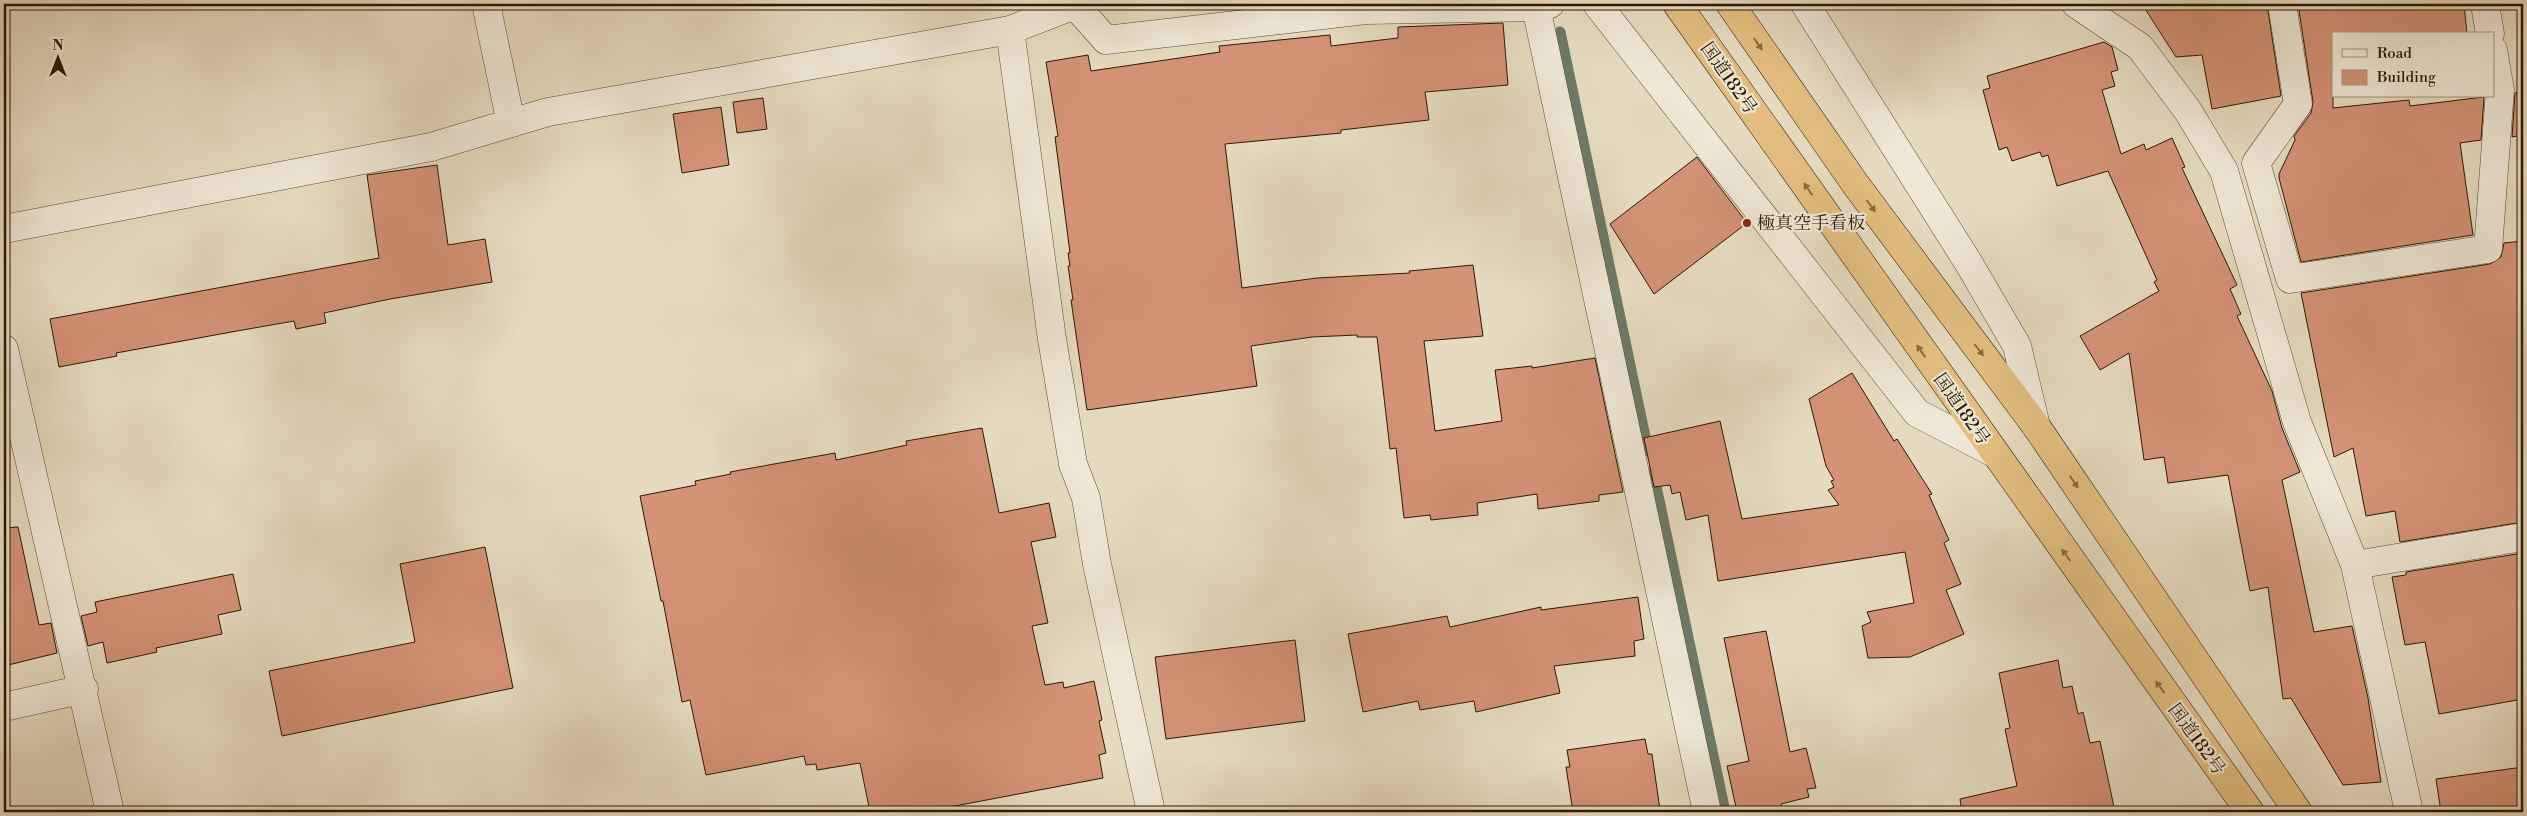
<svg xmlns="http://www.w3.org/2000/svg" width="2527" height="816" font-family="'Libre Bodoni','Noto Serif JP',serif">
<rect width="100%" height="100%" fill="#e6dbc1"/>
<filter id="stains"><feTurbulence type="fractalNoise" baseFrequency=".004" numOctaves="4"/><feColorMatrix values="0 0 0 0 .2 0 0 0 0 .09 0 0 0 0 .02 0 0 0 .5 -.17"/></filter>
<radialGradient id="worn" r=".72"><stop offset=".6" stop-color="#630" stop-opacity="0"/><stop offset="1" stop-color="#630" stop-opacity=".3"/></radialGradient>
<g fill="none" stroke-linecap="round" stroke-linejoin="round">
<g stroke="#6c7a68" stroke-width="11">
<path d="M 1560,32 L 1648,451"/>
<path d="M 1653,472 L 1725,812"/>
</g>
</g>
<g fill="#d49276" stroke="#2c1801">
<path d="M 2142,4 L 2267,4 L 2281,96 L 2212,109 L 2202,55 L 2176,57 Z"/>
<path d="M 2298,4 L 2464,4 L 2467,34 L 2333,34 L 2333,108 L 2409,100 L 2410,106 L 2484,97 L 2481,140 L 2460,143 L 2473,235 L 2301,262 L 2279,178 L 2279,174 L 2295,140 L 2294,136 L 2311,113 L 2313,102 Z"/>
<path d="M 1503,23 L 1508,85 L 1425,92 L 1429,120 L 1341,130 L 1341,133 L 1225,144 L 1242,288 L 1317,278 L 1410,273 L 1409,271 L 1473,265 L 1483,336 L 1424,341 L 1435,431 L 1502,421 L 1495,370 L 1532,366 L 1532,368 L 1595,358 L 1623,492 L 1599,495 L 1599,501 L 1538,509 L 1537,494 L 1477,503 L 1478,515 L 1431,520 L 1430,515 L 1404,518 L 1396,448 L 1390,449 L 1377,337 L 1357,337 L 1357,335 L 1312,337 L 1251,346 L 1257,386 L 1087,410 L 1071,300 L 1073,300 L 1068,266 L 1070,266 L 1068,253 L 1070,253 L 1055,137 L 1058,136 L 1046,62 L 1088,55 L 1091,71 L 1220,52 L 1219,46 L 1330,35 L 1331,46 L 1398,38 L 1398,27 Z"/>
<path d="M 2104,42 L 2112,47 L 2118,70 L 2111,72 L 2115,86 L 2102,90 L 2121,154 L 2144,144 L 2146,150 L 2172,138 L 2185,167 L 2182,168 L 2237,285 L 2230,289 L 2241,314 L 2237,316 L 2272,391 L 2282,428 L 2300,472 L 2282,480 L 2314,632 L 2352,626 L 2368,698 L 2381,782 L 2343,785 L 2291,698 L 2283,699 L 2268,587 L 2250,591 L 2228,475 L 2168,483 L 2164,457 L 2144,460 L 2129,353 L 2100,370 L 2080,336 L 2159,291 L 2154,282 L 2157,280 L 2108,171 L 2057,186 L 2048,155 L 2042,157 L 2040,152 L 2012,161 L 2007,147 L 1999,150 L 1983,90 L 1990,88 L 1987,76 Z"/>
<path d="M 2523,92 L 2523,135 L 2512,137 L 2515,93 Z"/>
<path d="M 763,98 L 767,129 L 737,133 L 733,102 Z"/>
<path d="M 721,107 L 729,165 L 682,173 L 673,114 Z"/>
<path d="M 1697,157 L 1747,223 L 1654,294 L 1610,224 Z"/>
<path d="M 437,165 L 448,245 L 485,239 L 492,282 L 390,299 L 324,313 L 326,323 L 296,329 L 294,321 L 237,331 L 116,353 L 117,356 L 59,367 L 50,319 L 379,258 L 367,175 Z"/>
<path d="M 2523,241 L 2523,522 L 2400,542 L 2395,511 L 2366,516 L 2353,448 L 2334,457 L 2301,293 L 2490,264 L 2501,257 L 2504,243 Z"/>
<path d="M 1852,373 L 1894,441 L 1897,439 L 1932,494 L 1929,495 L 1949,540 L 1944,543 L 1961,584 L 1946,590 L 1964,634 L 1910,657 L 1868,658 L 1862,626 L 1871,622 L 1867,612 L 1914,603 L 1905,552 L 1718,581 L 1708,515 L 1686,520 L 1680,492 L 1672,494 L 1670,485 L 1654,487 L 1644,438 L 1720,421 L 1742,519 L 1839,505 L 1828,490 L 1834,487 L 1831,481 L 1834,480 L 1826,466 L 1809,399 Z"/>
<path d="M 982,428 L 999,513 L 1049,503 L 1056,537 L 1031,542 L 1048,623 L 1032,626 L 1045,685 L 1063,682 L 1064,688 L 1094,681 L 1102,720 L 1099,721 L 1106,753 L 1099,755 L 1103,778 L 923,812 L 870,812 L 860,763 L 817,770 L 816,764 L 806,765 L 804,756 L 706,775 L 690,700 L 682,702 L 663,601 L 661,601 L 640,496 L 696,485 L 695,481 L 731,474 L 730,472 L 835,453 L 836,460 L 907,445 L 906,441 Z"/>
<path d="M 18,527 L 39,625 L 51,623 L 57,653 L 4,666 L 4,528 Z"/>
<path d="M 485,547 L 513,688 L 282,736 L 269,671 L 415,642 L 400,564 Z"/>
<path d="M 2523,553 L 2523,699 L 2439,714 L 2425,642 L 2405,645 L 2392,577 L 2406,575 L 2406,572 Z"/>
<path d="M 233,574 L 241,610 L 218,615 L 222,634 L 156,648 L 157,652 L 107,663 L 103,642 L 88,646 L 81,616 L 97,612 L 95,602 Z"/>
<path d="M 1638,597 L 1644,639 L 1634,641 L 1635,656 L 1554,666 L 1560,693 L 1476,712 L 1474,701 L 1420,710 L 1418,701 L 1363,712 L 1348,634 L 1447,616 L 1450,627 L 1541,607 L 1541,610 Z"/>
<path d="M 1766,631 L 1790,752 L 1806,748 L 1816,788 L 1807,789 L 1809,797 L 1781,804 L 1783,812 L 1737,812 L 1727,766 L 1749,761 L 1724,638 Z"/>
<path d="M 1295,640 L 1305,721 L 1166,739 L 1155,657 Z"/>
<path d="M 2058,660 L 2063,688 L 2072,686 L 2078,714 L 2083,712 L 2090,743 L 2100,741 L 2115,812 L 1962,812 L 1960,799 L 2017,786 L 2005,729 L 2010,728 L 1999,673 Z"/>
<path d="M 1645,739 L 1648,754 L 1652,754 L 1660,810 L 1642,812 L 1573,812 L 1566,767 L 1570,767 L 1567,750 Z"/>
<path d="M 2523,767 L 2523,812 L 2441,812 L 2436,779 Z"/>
</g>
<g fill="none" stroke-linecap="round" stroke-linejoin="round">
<g stroke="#5a4931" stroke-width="29">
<g id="minor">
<path d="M 486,4 L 511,123"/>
<path d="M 1074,4 L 1106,40 L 1366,10 L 1536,7 L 1550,4"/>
<path d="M 1597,4 L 1917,413 L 1994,453"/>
<path d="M 1805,4 L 1968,262 L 2017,346 L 2036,426"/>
<path d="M 2076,4 L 2140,47 L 2188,111 L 2224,171 L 2297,422 L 2355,565 L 2409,812"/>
<path d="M 2282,4 L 2298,104 L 2256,163 L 2290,279 L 2488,249 L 2500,90 L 2493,50"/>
<path d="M 2485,4 L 2490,34"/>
<path d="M 1536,7 L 1707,812"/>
<path d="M 1010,30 L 1052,339 L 1073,464 L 1086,498 L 1097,564 L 1151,812"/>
<path d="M 4,229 L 431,147 L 548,112 L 1010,30 L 1075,5"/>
<path d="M 4,349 L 110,812"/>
<path d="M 2355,565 L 2523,537"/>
<path d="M 4,707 L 84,689"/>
</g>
</g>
<g stroke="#2c1801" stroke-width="29">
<g id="trunk">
<path d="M 1677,4 L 2250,812"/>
<path d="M 1730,4 L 1856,185 L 2036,426 L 2298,812"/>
</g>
</g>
<use href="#minor" stroke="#efe8d7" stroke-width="28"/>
<use href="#trunk" stroke="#e3be80" stroke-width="28"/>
</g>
<defs><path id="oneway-solid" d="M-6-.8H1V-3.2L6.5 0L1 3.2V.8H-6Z" transform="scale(1.25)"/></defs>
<g fill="#886b40">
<use href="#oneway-solid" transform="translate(1758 44) rotate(55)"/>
<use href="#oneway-solid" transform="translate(1808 189) rotate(-125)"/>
<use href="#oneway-solid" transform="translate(1871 206) rotate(53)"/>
<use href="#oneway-solid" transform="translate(1979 350) rotate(53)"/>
<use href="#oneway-solid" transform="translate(1921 351) rotate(-125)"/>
<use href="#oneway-solid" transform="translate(2074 482) rotate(56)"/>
<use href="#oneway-solid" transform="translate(2066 555) rotate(-126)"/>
<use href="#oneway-solid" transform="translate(2160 687) rotate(-126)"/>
</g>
<circle fill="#8f2418" stroke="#efe8d7" stroke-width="2" cx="1747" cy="223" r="5"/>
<g text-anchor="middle" stroke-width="4.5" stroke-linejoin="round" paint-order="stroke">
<g font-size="18" fill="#2c1801" stroke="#efe8d7">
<text transform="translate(1729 78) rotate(55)" y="6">国道182号</text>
<text transform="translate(1962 409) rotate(55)" y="6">国道182号</text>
<text transform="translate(2197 739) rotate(54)" y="6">国道182号</text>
</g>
<g font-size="18" fill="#2c1801" stroke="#efe8d7" text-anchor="start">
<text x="1757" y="229">極真空手看板</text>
</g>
</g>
<rect width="2527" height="816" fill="none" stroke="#e6dbc1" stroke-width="20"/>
<rect x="5" y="5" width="2517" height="806" fill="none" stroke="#2c1801" stroke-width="2.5"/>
<rect x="10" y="10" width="2507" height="796" fill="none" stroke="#2c1801"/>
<rect x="2332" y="32" width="162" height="65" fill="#efe8d7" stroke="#a19581"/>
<rect x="2342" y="49" width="25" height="8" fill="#efe8d7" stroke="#a19581"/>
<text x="2377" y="58" font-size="15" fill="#2c1801">Road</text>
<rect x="2342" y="70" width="25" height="15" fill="#d49276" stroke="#a19581"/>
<text x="2377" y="82" font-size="15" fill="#2c1801">Building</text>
<g transform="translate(58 58)" stroke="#efe8d7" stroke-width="4" paint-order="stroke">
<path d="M0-4L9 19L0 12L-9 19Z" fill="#2c1801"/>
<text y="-8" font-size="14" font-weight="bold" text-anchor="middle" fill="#2c1801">N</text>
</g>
<rect width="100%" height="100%" filter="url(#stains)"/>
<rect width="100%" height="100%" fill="url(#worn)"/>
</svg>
